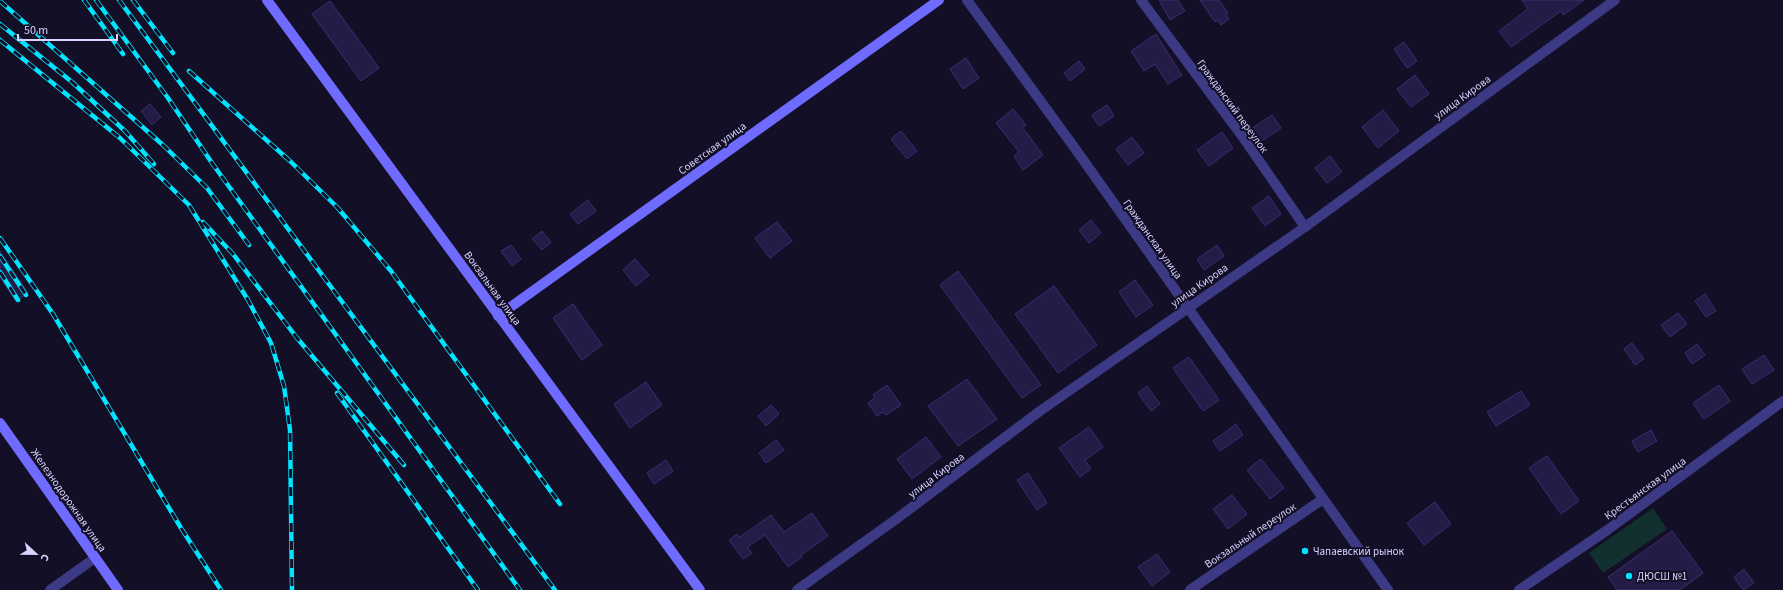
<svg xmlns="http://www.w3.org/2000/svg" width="1783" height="590" font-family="'Source Sans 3',sans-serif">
<rect width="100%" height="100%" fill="#130f26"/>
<path fill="#12302f" d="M 1653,508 L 1667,529 L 1603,573 L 1589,553 Z"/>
<g fill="#241b47" stroke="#3b2d73">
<path d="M 1159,0 L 1178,0 L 1185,11 L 1170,20 Z"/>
<path d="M 1200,0 L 1219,0 L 1228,13 L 1226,15 L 1229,19 L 1221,25 L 1218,20 L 1215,22 Z"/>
<path d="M 1522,0 L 1584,0 L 1563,15 L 1561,11 L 1511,47 L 1499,31 L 1528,9 Z"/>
<path d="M 330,1 L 379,68 L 361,81 L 312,14 Z"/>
<path d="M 1156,34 L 1182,75 L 1168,84 L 1155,64 L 1144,71 L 1131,51 Z"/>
<path d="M 1404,42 L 1417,61 L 1407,68 L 1394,49 Z"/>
<path d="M 966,58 L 979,78 L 963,89 L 950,69 Z"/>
<path d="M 1079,61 L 1085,69 L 1070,81 L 1064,73 Z"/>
<path d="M 1415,75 L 1429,94 L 1411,107 L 1397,89 Z"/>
<path d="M 150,104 L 161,117 L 152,125 L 141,111 Z"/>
<path d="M 1107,105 L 1114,116 L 1099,126 L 1092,115 Z"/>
<path d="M 1013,109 L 1026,125 L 1023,128 L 1043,155 L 1023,170 L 1014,156 L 1019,152 L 996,123 Z"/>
<path d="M 1383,110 L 1399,131 L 1378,148 L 1362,127 Z"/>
<path d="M 1272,115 L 1281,128 L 1260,142 L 1251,129 Z"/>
<path d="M 901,131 L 917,151 L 907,159 L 891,139 Z"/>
<path d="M 1222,132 L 1233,148 L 1209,166 L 1197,150 Z"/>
<path d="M 1132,137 L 1144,153 L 1128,165 L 1116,149 Z"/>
<path d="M 1330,156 L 1342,172 L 1327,183 L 1315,168 Z"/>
<path d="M 1269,196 L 1281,214 L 1265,226 L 1252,208 Z"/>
<path d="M 588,200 L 596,211 L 578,224 L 570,214 Z"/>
<path d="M 1091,220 L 1101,233 L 1089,243 L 1079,230 Z"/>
<path d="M 777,222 L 792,241 L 770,258 L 755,238 Z"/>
<path d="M 542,231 L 551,242 L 542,250 L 532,239 Z"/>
<path d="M 511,245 L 521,259 L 512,266 L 501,251 Z"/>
<path d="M 1217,245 L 1224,256 L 1204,270 L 1197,259 Z"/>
<path d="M 0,251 L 28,293 L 16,301 L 0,277 Z"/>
<path d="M 635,259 L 649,275 L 636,286 L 623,270 Z"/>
<path d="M 958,271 L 1041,385 L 1022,398 L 940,285 Z"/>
<path d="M 1135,280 L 1153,305 L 1136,317 L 1119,292 Z"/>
<path d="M 1054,286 L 1097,345 L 1058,373 L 1015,314 Z"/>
<path d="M 1705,294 L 1716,311 L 1706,317 L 1695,301 Z"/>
<path d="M 573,304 L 602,345 L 582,360 L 553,318 Z"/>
<path d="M 1678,313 L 1687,324 L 1670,337 L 1661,325 Z"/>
<path d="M 1632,343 L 1644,359 L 1635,365 L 1624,349 Z"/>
<path d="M 1697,344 L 1705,355 L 1692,364 L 1685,353 Z"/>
<path d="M 1764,355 L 1774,370 L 1752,384 L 1742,369 Z"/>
<path d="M 1189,357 L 1219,400 L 1203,411 L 1173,368 Z"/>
<path d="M 967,379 L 997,419 L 958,446 L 928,406 Z"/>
<path d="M 646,382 L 662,405 L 630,428 L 614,404 Z"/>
<path d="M 887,385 L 901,405 L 886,415 L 883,412 L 877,416 L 868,403 L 875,398 L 873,395 Z"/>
<path d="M 1719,385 L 1730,401 L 1704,419 L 1693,403 Z"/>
<path d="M 1147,386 L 1160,404 L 1151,411 L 1138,393 Z"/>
<path d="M 1521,391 L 1530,405 L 1496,426 L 1487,412 Z"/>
<path d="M 771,405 L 779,414 L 766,426 L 758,416 Z"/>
<path d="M 1236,424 L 1243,435 L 1220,451 L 1213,441 Z"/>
<path d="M 1089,427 L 1103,447 L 1085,460 L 1091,469 L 1080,477 L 1059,448 Z"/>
<path d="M 1651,430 L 1657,441 L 1638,452 L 1632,441 Z"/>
<path d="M 926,437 L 941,457 L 912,479 L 897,459 Z"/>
<path d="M 776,440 L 784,450 L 766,463 L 759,453 Z"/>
<path d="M 1547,456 L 1579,501 L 1561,514 L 1529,468 Z"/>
<path d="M 1261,459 L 1284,488 L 1270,499 L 1247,470 Z"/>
<path d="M 666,460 L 673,471 L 654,484 L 647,473 Z"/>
<path d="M 1028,473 L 1047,503 L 1037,510 L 1017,480 Z"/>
<path d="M 1232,495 L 1247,514 L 1228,529 L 1213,509 Z"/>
<path d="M 1435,502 L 1451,524 L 1424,545 L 1407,523 Z"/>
<path d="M 812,513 L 828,536 L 801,555 L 802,557 L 788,567 L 765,535 L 747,547 L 752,553 L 743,559 L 729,540 L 737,534 L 740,537 L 771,515 L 784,532 Z"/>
<path d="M 1672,531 L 1703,573 L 1680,590 L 1617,590 L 1608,577 Z"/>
<path d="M 1157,554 L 1170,572 L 1152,586 L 1138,567 Z"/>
<path d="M 1744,569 L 1754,583 L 1743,590 L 1734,577 Z"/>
</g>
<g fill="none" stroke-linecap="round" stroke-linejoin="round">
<g stroke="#3d3a85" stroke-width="10">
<path d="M 967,0 L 1074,147 L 1388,590"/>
<path d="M 1141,0 L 1242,136 L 1305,227"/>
<path d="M 50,590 L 95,558"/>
<path d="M 797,590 L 895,520 L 1040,411 L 1305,227 L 1615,0"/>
<path d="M 1190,590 L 1323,499"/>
<path d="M 1519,590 L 1606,531 L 1783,401"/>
</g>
<g stroke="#6f6bff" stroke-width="10">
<path d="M 267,0 L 700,590"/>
<path d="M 498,316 L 939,0"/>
<path d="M 0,423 L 118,590"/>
</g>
<g stroke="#00e5ff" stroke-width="4.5">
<g id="rail">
<path d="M 84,0 L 123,54"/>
<path d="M 96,0 L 168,98 L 212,163 L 520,590"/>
<path d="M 119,0 L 555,590"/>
<path d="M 133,0 L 173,53"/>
<path d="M 0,1 L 163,145 L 207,188 L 249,245"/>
<path d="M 0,24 L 72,82 L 125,131 L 154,164"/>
<path d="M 0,40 L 120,138 L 189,205 L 248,300 L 271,343 L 284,386 L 290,430 L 292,590"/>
<path d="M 189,71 L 290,161 L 337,207 L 391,271 L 560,504"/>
<path d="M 203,222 L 233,254 L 297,338 L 404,465"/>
<path d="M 0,238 L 53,314 L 181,528 L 221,590"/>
<path d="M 0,256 L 26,295"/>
<path d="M 0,272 L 18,300"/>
<path d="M 337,393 L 478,590"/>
</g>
</g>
<use href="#rail" stroke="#130f26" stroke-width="3" stroke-dasharray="9" stroke-linecap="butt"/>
</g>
<g fill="#00e5ff" stroke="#130f26" stroke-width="1.5">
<circle cx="1305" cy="551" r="4"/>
<circle cx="1629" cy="576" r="4"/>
</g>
<g text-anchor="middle" stroke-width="4" stroke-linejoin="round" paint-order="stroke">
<g font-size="11" fill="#d9d4ff" stroke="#130f26">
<text transform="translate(1462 97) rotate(-36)" y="4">улица Кирова</text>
<text transform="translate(1233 106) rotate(54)" y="4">Гражданский переулок</text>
<text transform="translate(712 148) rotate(-36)" y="4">Советская улица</text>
<text transform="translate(1153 239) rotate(55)" y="4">Гражданская улица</text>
<text transform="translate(1199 285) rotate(-35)" y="4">улица Кирова</text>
<text transform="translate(493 288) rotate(54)" y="4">Вокзальная улица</text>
<text transform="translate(936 475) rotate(-37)" y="4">улица Кирова</text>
<text transform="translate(1645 488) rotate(-36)" y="4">Крестьянская улица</text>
<text transform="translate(69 500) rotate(55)" y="4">Железнодорожная улица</text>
<text transform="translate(1250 535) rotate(-34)" y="4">Вокзальный переулок</text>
</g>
<g font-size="11" fill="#d9d4ff" stroke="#130f26" text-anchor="start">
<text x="1313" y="555">Чапаевский рынок</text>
<text x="1637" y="580">ДЮСШ №1</text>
</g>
</g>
<g transform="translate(36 554) rotate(112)" stroke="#130f26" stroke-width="3" paint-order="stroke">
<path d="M0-3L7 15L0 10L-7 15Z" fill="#d9d4ff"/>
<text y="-6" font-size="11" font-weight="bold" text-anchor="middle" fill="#d9d4ff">С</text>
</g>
<path d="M18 34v6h99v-6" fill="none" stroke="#d9d4ff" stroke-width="2"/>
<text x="24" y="34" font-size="12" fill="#d9d4ff" stroke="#130f26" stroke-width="3" paint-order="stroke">50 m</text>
</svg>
